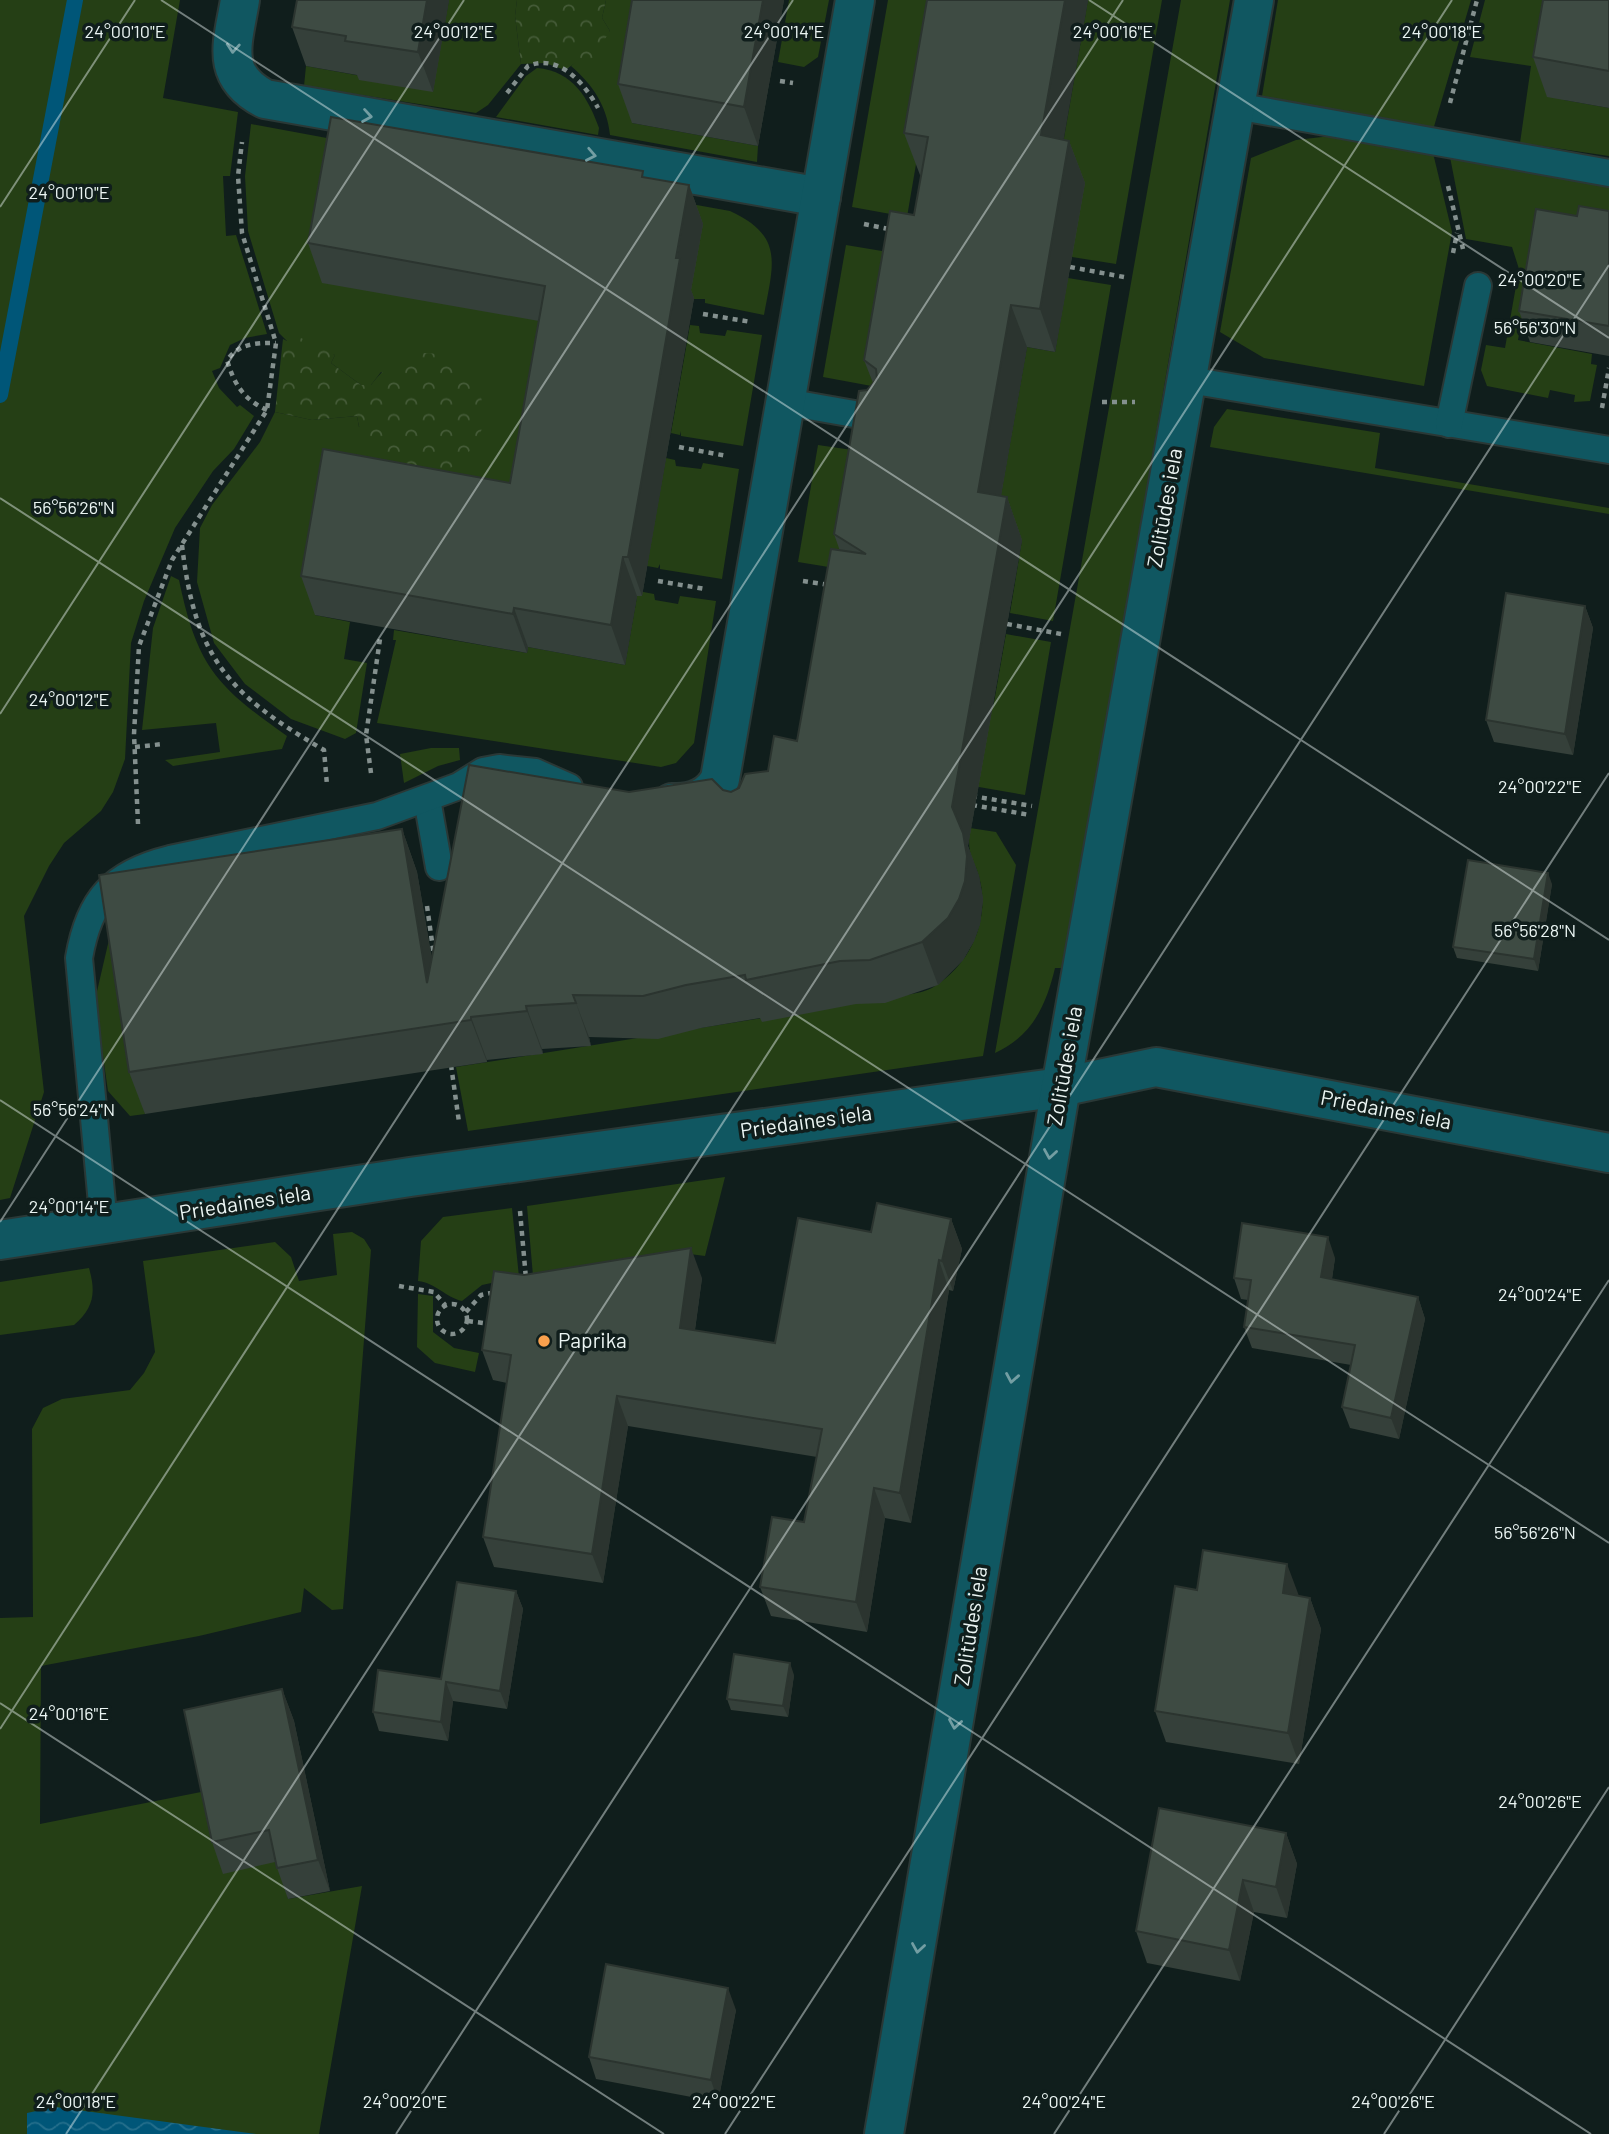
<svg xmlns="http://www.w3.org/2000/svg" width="1609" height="2134" font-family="Barlow,sans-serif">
<defs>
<pattern id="park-crowns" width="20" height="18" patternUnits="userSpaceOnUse" patternTransform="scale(1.75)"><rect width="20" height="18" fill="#253f15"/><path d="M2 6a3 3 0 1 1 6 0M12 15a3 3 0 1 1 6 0" fill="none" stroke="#455b38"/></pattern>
<pattern id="water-waves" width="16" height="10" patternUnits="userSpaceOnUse" patternTransform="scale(1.75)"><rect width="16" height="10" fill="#005678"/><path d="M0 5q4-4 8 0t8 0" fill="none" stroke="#256f8c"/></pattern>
</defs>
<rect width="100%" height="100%" fill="#101e1c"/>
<g fill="#253f15">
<path d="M 0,0 L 180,0 L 163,98 L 238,112 L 230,176 L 223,176 L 226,236 L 236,235 L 267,334 L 245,338 L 230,345 L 220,368 L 212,371 L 219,388 L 237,407 L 240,405 L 254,416 L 234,449 L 213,471 L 175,528 L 144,601 L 131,643 L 125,759 L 113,792 L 101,811 L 64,843 L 49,866 L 24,916 L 44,1092 L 10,1198 L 0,1200 Z"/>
<path d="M 449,0 L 517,0 L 515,16 L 521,64 L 488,105 L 476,113 L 304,86 L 306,66 L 433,89 Z"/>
<path d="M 606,0 L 654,0 L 632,123 L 758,146 L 757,162 L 610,135 C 607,106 593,85 571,66 L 610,31 L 602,18 Z"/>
<path d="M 789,0 L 829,0 L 818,57 L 804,67 L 778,62 Z"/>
<path d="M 888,0 L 944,0 L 907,217 L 852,207 Z"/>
<path d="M 1088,0 L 1162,0 L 1116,264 L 1072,257 L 1057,178 Z"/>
<path d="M 1181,0 L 1230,0 L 1065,968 L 1055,968 C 1046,1006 1032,1036 995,1053 Z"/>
<path d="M 1278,0 L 1471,0 L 1433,130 L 1262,96 Z"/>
<path d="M 1485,0 L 1564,0 L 1564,100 L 1609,108 L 1609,156 L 1520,143 L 1531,66 L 1470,57 Z"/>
<path d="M 537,68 C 573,71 588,98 599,128 L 598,135 L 496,117 L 526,76 Z"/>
<path d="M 251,124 L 397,151 L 560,325 L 525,523 L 315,615 L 350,622 L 344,659 L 367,663 L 356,733 L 345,739 L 291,719 L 245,684 L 214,643 L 197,582 L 200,528 L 212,505 L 260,442 L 275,412 L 312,420 L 357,416 L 359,427 L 479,435 L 483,416 L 481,398 L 381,372 L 371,385 L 361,385 L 331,363 L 335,355 L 287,341 L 279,333 L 248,231 L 245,176 Z"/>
<path d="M 1348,134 L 1433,153 L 1452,232 L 1424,386 L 1264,358 L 1220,332 L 1251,158 L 1296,140 Z"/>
<path d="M 1450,157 L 1609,183 L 1609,240 L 1524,307 L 1518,340 L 1592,354 L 1591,364 L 1597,365 L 1590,401 L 1574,402 L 1575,395 L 1550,390 L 1548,398 L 1487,386 L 1481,370 L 1486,345 L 1505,348 L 1519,269 L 1512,247 L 1466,239 Z"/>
<path d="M 558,180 L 730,211 C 785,236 773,265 764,315 L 705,303 L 705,299 L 690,299 Z"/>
<path d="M 846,245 L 900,254 L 877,387 L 823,377 Z"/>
<path d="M 1068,278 L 1111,285 L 1053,621 L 1010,613 L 1022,540 L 994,535 L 1027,347 L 1055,352 Z"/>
<path d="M 690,325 L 699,326 L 700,333 L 725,336 L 727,330 L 762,335 L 743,446 L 681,436 L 681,431 L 680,435 L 671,433 Z"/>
<path d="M 1227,409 L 1380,433 L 1375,468 L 1609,508 L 1609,514 L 1210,447 L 1214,427 Z"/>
<path d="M 818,445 L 866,452 L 847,570 L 798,562 Z"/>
<path d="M 666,458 L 675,460 L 676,466 L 701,469 L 703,463 L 739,469 L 722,579 L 660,569 L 660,564 L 658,568 L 647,566 Z"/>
<path d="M 171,576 L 179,580 C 197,666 216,686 287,736 L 282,749 L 173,766 L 165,760 L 220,752 L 216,723 L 142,730 L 153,628 Z"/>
<path d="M 638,591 L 654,594 L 655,600 L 678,604 L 680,596 L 716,601 L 694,743 L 676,763 L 661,767 L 377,723 L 396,640 L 393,640 L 394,630 L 527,653 L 528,647 L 625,665 Z"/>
<path d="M 1006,634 L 1051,642 L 1025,795 L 817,759 L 993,708 Z"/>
<path d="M 431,748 L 459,748 L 460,760 L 438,766 L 404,783 L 400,754 Z"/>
<path d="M 970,828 L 996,832 L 1016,865 L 983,1056 L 468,1131 L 456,1067 L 876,1000 L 880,1003 C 894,993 919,997 935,986 C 969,965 988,924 981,885 C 976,858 966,860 970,828 Z"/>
<path d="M 114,918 L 145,1114 L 130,1116 L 108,1091 L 95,1000 Z"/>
<path d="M 725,1177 L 705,1256 L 682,1253 L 533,1276 L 527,1206 Z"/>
<path d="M 512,1208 L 519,1277 L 482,1285 L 462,1301 C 445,1297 436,1283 418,1281 L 421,1241 L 443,1217 Z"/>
<path d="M 352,1232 L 364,1239 L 371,1250 L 343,1609 L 332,1610 L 304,1588 L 301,1612 L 199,1636 L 41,1666 L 40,1824 L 206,1791 L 280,1861 L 288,1899 L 362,1886 L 319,2134 L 0,2134 L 0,1618 L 33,1617 L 32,1429 L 43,1408 L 62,1399 L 130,1390 L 144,1373 L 155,1352 L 143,1261 L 275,1242 L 291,1257 L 299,1281 L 337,1275 L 333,1234 Z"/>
<path d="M 89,1268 C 96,1293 94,1307 74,1325 L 0,1335 L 0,1282 Z"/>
<path d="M 418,1294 L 433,1296 L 433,1332 L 454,1348 L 479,1353 L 475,1372 L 435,1363 L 417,1347 Z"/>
</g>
<g fill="url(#park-crowns)">
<path d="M 517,0 L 606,0 L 602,18 L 610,31 L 590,63 L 581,59 L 565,70 L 545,63 L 521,64 L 515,16 Z"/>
<path d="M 293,334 L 335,355 L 331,363 L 361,385 L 371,385 C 433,302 522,400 466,455 C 460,461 450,471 440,472 C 429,473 414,468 403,466 C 373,461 362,446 357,416 L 312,420 L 275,412 L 283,339 L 287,341 Z"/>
</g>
<path fill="url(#water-waves)" d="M 55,2107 L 256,2134 L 27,2134 L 27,2113 Z"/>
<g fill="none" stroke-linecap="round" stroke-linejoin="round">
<path stroke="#005678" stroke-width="16" d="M 0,395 L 75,0"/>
<g stroke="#2a3836" stroke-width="30">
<g id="service">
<path d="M 1236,106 L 1609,173"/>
<path d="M 1189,380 L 1609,450"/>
<path d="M 786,402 L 877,418"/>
<path d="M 1449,424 L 1478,286"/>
<path d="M 427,799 L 439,867"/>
<path d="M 104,1225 L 79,958 C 89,899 113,873 170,859 L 377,816 L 459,786 L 483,771 L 499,768 L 535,772 L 569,787"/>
</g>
</g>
<g stroke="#2a3836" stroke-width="42">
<g id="minor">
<path d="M 240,0 C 233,43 219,75 265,99 L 821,197"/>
<path d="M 672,803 C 693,804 711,797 720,779 L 855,0"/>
<path d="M 0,1240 L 410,1177 L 1061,1087 L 1156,1067 L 1609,1153"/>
</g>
</g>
<g stroke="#2a3836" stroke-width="42">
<path id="tertiary" d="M 884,2134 L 1061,1087 L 1254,0"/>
</g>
<g stroke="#84908e" stroke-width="4.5" stroke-dasharray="5 5" stroke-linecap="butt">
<path d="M 780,81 L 793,83"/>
<path d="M 507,93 L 528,66 C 559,53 585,84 598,108"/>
<path d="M 1450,103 L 1477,0"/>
<path d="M 1448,186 L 1463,249"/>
<path d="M 864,224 L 893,230"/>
<path d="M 1453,253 L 1457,233"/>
<path d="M 1070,267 L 1124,277"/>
<path d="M 703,314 L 751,322"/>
<path d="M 1102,402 L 1135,402"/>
<path d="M 1602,408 L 1609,368"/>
<path d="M 267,410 C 244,400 234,384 227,360 C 240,343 255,343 276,343"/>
<path d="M 679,447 L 727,456"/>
<path d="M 182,545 C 195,658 228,694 324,750 L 327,785"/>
<path d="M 658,581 L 705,589"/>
<path d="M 803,581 L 829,585"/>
<path d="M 1007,624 L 1061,634"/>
<path d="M 135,747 L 163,744"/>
<path d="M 371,773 L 366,735 L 380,639"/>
<path d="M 972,796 L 1032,806"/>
<path d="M 972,805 L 1030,815"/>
<path d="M 138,824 L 134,734 L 139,646 L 172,560 L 267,410 L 276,343 L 242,233 L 238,176 L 242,142"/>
<path d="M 427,906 L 434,956"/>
<path d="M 451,1065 L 459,1122"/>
<path d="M 520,1211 L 526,1279"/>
<path d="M 399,1286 L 434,1292 L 445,1305"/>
<circle cx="452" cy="1319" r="15"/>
<path d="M 466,1312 L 481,1295 L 496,1292"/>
<path d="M 468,1321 L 490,1324"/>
</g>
<use href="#service" stroke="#105761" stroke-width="26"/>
<use href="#minor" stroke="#105761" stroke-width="38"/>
<use href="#tertiary" stroke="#105761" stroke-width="38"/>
</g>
<g fill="#35403a">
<path d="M 449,0 L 433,92 L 359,80 L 357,75 L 306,66 L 292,27 Z"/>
<path d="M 632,0 L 784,0 L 758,146 L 632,123 L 618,84 Z"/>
<path d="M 927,0 L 1088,0 L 1063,139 L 1069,141 L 1085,183 L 1072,257 L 1055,352 L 1027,347 L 1001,496 L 1007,497 L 1022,540 L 968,846 L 979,876 L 983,899 L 980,924 L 974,941 L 963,960 L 938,985 L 885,1003 L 856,1004 L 762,1022 L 760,1018 L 701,1028 L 658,1039 L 589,1037 L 591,1046 L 542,1049 L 543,1054 L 487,1060 L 487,1062 L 145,1114 L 129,1072 L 402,829 L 417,872 L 432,959 L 629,792 L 723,790 L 731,792 L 739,788 L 768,771 L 797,741 L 840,551 L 834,534 L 867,390 L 873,383 L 864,360 L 914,215 L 921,176 L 920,175 L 904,133 Z"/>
<path d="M 1609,0 L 1609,108 L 1547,97 L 1533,57 Z"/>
<path d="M 646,178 L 689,185 L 703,224 L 691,290 L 694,298 L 642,596 L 637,596 L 625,665 L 528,647 L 527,653 L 315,615 L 301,576 L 510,483 L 539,321 L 322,283 L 308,243 Z"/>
<path d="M 1609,211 L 1609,356 L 1530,342 L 1519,311 L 1577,216 Z"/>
<path d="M 1585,606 L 1593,628 L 1573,755 L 1494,742 L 1486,720 Z"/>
<path d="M 1552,884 L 1538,971 L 1457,958 L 1453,947 Z"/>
<path d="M 951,1219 L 962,1249 L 953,1291 L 949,1290 L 911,1523 L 885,1518 L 867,1632 L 771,1616 L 760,1587 L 804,1522 L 817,1457 L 628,1426 L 603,1583 L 494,1567 L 483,1537 L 507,1383 L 493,1380 L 482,1350 L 524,1275 L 702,1278 L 695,1330 L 775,1343 L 871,1232 Z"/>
<path d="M 1335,1258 L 1332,1279 L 1418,1297 L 1425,1319 L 1399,1439 L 1350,1428 L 1342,1407 L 1351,1365 L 1252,1348 L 1244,1327 L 1248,1300 L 1241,1299 L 1234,1278 Z"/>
<path d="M 1197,1590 L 1299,1596 L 1310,1598 L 1321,1629 L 1299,1764 L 1166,1742 L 1155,1711 Z"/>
<path d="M 516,1591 L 523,1609 L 507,1709 L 453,1701 L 448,1741 L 379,1731 L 373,1712 L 441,1679 Z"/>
<path d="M 794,1675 L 788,1717 L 731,1710 L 727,1699 Z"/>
<path d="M 282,1689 L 294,1721 L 330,1891 L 288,1899 L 275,1862 L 223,1874 L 212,1842 Z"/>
<path d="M 1286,1833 L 1297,1864 L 1287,1918 L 1254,1912 L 1240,1981 L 1147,1963 L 1136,1931 Z"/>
<path d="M 736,2010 L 718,2102 L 596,2079 L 589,2057 Z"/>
</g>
<g fill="#2b342f">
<path d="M 427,0 L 449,0 L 433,92 L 418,52 Z"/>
<path d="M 763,0 L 784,0 L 758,146 L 744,107 Z"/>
<path d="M 1065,0 L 1088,0 L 1057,178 L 1041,135 Z"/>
<path d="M 1069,141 L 1085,183 L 1055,352 L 1040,309 Z"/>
<path d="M 689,185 L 703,224 L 691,290 L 694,298 L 642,596 L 628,557 Z"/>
<path d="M 1011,305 L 1027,347 L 994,535 L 978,492 Z"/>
<path d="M 1007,497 L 1022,540 L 968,846 L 979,876 L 983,899 L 980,924 L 974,941 L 963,960 L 938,985 L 922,942 L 952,807 Z"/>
<path d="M 623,557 L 637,596 L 625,665 L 611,625 Z"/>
<path d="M 1585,606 L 1593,628 L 1573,755 L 1565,734 Z"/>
<path d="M 514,608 L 528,647 L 527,653 L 513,614 Z"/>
<path d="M 402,829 L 417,872 L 443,1026 L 427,983 Z"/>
<path d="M 1548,873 L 1552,884 L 1538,971 L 1534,959 Z"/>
<path d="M 573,995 L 589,1037 L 591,1046 L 576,1003 Z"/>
<path d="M 526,1006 L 542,1049 L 543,1054 L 527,1011 Z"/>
<path d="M 471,1017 L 487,1060 L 487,1062 L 471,1020 Z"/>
<path d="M 951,1219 L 962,1249 L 953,1291 L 942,1261 Z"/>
<path d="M 1328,1237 L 1335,1258 L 1329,1299 L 1321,1277 Z"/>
<path d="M 691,1248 L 702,1278 L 691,1358 L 680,1328 Z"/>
<path d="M 939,1260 L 949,1290 L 911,1523 L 900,1493 Z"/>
<path d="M 1418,1297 L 1425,1319 L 1399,1439 L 1391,1418 Z"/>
<path d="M 617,1396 L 628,1426 L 603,1583 L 592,1554 Z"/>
<path d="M 874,1488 L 885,1518 L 867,1632 L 856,1602 Z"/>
<path d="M 1287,1564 L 1299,1596 L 1283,1593 Z"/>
<path d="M 516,1591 L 523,1609 L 507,1709 L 500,1691 Z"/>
<path d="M 1310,1598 L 1321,1629 L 1299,1764 L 1288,1733 Z"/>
<path d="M 790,1663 L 794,1675 L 788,1717 L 783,1706 Z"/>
<path d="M 446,1682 L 453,1701 L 448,1741 L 441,1722 Z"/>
<path d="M 282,1689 L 294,1721 L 330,1891 L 318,1860 Z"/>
<path d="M 1286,1833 L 1297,1864 L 1287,1918 L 1276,1887 Z"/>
<path d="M 1243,1880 L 1254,1912 L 1240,1981 L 1229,1950 Z"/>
<path d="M 728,1988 L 736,2010 L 718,2102 L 711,2080 Z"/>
</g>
<g fill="#3e4b43" stroke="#2b342f" stroke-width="2">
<path d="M 297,0 L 427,0 L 418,52 L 345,41 L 346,36 L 292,27 Z"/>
<path d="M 632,0 L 763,0 L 744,107 L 618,84 Z"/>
<path d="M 927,0 L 1065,0 L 1041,135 L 1069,141 L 1040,309 L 1011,305 L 978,492 L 1007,497 L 952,807 L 963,833 L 967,856 L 965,881 L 959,899 L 948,918 L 922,942 L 870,960 L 840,961 L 746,980 L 745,975 L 686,985 L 643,996 L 573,995 L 576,1003 L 526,1006 L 527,1011 L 471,1017 L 471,1020 L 129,1072 L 99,875 L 402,829 L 427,983 L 469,765 L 629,792 L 712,779 L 723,790 L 731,792 L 739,788 L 745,774 L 768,771 L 774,736 L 797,741 L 831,549 L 866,554 L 834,534 L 859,391 L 867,390 L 877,379 L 876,369 L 864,360 L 890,211 L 914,215 L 928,137 L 904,133 Z"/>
<path d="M 1543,0 L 1609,0 L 1609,71 L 1533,57 Z"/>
<path d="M 331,117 L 643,171 L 642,177 L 689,185 L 676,258 L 680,258 L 658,386 L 628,557 L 623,557 L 611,625 L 514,608 L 513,614 L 301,576 L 323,449 L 510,483 L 545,286 L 308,243 Z"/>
<path d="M 1579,206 L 1609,211 L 1609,326 L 1519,311 L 1536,209 L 1577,216 Z"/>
<path d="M 1506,593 L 1585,606 L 1565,734 L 1486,720 Z"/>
<path d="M 1468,860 L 1548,873 L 1534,959 L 1453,947 Z"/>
<path d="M 877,1203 L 951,1219 L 942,1261 L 939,1260 L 900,1493 L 874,1488 L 856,1602 L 760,1587 L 772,1517 L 804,1522 L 822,1429 L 617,1396 L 592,1554 L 483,1537 L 511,1355 L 482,1350 L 494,1271 L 524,1275 L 691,1248 L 680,1328 L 775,1343 L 798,1218 L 871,1232 Z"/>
<path d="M 1242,1223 L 1328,1237 L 1321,1277 L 1418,1297 L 1391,1418 L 1342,1407 L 1355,1345 L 1244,1327 L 1251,1280 L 1234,1278 Z"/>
<path d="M 1203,1550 L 1287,1564 L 1283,1593 L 1310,1598 L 1288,1733 L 1155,1711 L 1175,1586 L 1197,1590 Z"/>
<path d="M 457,1582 L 516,1591 L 500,1691 L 446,1682 L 441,1722 L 373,1712 L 378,1670 L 441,1679 Z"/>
<path d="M 734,1654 L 790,1663 L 783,1706 L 727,1699 Z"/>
<path d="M 282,1689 L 318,1860 L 277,1868 L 269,1830 L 212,1842 L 184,1710 Z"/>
<path d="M 1159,1808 L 1286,1833 L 1276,1887 L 1243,1880 L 1229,1950 L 1136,1931 Z"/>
<path d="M 606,1964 L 728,1988 L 711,2080 L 589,2057 Z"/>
</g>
<defs><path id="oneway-chevron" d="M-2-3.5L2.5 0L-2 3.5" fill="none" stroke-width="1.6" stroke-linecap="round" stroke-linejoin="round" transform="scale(1.75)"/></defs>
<g stroke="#739ea3">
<use href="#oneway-chevron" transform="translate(233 48) rotate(94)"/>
<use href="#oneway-chevron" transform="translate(367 116) rotate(9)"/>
<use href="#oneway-chevron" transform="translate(591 155) rotate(11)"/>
<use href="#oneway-chevron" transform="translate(1050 1154) rotate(99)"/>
<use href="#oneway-chevron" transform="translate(1012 1378) rotate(100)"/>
<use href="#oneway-chevron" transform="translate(955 1724) rotate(99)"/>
<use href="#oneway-chevron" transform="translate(918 1948) rotate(99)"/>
</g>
<path fill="none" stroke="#ebf5f3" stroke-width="2" stroke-opacity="0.45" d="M 161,0 L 1609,940M 1089,0 L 1609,338M 0,207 L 135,0M 0,498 L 1609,1543M 0,714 L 464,0M 0,1100 L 1591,2134M 0,1222 L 793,0M 0,1703 L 664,2134M 0,1729 L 1123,0M 66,2134 L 1452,0M 396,2134 L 1609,265M 725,2134 L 1609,773M 1054,2134 L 1609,1280M 1384,2134 L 1609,1787"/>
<circle fill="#f9a04d" stroke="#101e1c" stroke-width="2.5" cx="544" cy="1341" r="7"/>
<g text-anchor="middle" stroke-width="7" stroke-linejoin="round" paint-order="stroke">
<g font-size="21" fill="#ebf5f3" stroke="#101e1c">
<text transform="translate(1165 508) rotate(-80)" y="7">Zolitūdes iela</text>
<text transform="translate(1065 1066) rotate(-80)" y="7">Zolitūdes iela</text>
<text transform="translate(1386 1110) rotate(11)" y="7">Priedaines iela</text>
<text transform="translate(806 1122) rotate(-8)" y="7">Priedaines iela</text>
<text transform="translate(245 1203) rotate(-9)" y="7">Priedaines iela</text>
<text transform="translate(971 1626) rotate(-81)" y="7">Zolitūdes iela</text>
</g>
<g font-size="21" fill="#ebf5f3" stroke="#101e1c" text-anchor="start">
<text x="558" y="1348">Paprika</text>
</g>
</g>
<g font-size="18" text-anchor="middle" fill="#ebf5f3" stroke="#101e1c" stroke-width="7" stroke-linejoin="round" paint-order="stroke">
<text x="125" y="38">24°00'10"E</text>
<text x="454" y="38">24°00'12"E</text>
<text x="784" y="38">24°00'14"E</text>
<text x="1113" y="38">24°00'16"E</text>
<text x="1442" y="38">24°00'18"E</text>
<text x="69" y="199">24°00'10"E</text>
<text x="1540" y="286">24°00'20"E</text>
<text x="1535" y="334">56°56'30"N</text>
<text x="74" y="514">56°56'26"N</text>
<text x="69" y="706">24°00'12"E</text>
<text x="1540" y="793">24°00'22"E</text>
<text x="1535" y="937">56°56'28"N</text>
<text x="74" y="1116">56°56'24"N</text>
<text x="69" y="1213">24°00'14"E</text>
<text x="1540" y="1301">24°00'24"E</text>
<text x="1535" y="1539">56°56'26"N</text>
<text x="69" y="1720">24°00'16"E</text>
<text x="1540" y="1808">24°00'26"E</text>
<text x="76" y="2108">24°00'18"E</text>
<text x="405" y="2108">24°00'20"E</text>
<text x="734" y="2108">24°00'22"E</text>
<text x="1064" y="2108">24°00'24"E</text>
<text x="1393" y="2108">24°00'26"E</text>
</g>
</svg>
